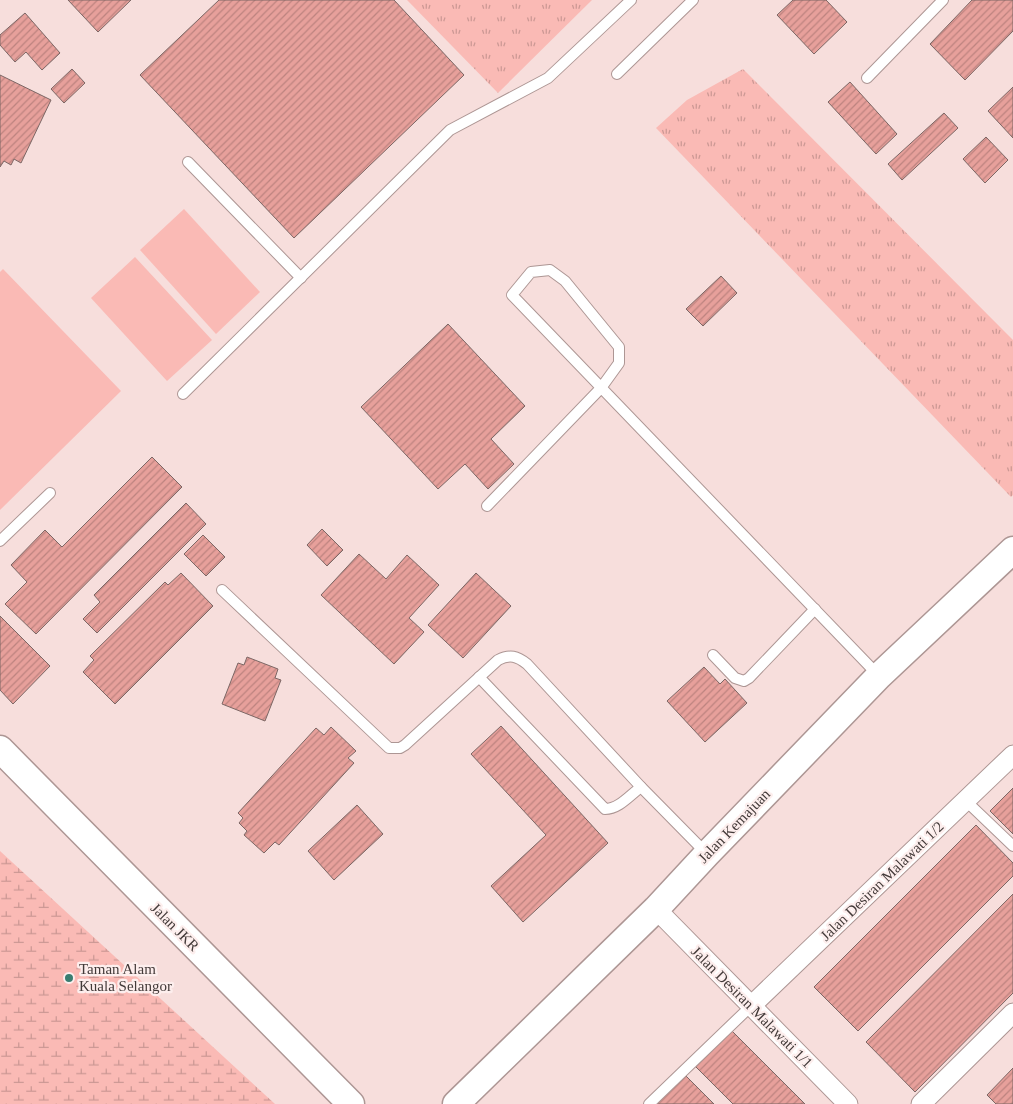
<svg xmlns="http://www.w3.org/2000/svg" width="1013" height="1104" font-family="'Times New Roman',serif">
<defs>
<pattern id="grass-tufts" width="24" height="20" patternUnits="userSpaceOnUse" patternTransform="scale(1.25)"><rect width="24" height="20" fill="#fabab5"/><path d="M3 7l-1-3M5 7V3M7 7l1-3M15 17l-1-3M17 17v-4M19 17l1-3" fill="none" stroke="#cc9894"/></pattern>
<pattern id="wetland-marsh" width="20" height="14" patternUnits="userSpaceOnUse" patternTransform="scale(1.25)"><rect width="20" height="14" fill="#fabab5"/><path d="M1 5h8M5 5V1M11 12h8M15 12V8" fill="none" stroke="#cc9894"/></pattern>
<pattern id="building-hatch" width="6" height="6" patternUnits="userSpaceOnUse" patternTransform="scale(1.25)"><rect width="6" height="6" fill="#e7a09b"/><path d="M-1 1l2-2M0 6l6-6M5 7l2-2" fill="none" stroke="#bd837f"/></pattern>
</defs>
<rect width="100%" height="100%" fill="#f7dedc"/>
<g fill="url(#grass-tufts)">
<path d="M 407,0 L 592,0 L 498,93 Z"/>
<path d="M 743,69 L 1013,340 L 1013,495 L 1011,497 L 656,128 L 687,100 Z"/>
</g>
<path fill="url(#wetland-marsh)" d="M 0,851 L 275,1104 L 0,1104 Z"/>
<g fill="#fabab5">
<path d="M 184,209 L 260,292 L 216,334 L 140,250 Z"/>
<path d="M 135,257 L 212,340 L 167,381 L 91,298 Z"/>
<path d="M 3,269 L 121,391 L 0,510 L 0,272 Z"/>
</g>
<g fill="url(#building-hatch)" stroke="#7c6765">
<path d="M 68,0 L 131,0 L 98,32 Z"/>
<path d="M 219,0 L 394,0 L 464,75 L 294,238 L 140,75 Z"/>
<path d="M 793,0 L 826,0 L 847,22 L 814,54 L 777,15 Z"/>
<path d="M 972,0 L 1013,0 L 1013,31 L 965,80 L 930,44 Z"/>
<path d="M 25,13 L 60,53 L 42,70 L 26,52 L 15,62 L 0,45 L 0,35 Z"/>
<path d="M 72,69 L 85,83 L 64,103 L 51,89 Z"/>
<path d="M 0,75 L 51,100 L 21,163 L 14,159 L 11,165 L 4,161 L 0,167 Z"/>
<path d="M 850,82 L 897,134 L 876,154 L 828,102 Z"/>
<path d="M 1013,87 L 1013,138 L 988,111 Z"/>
<path d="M 944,113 L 958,128 L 902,180 L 888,164 Z"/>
<path d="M 986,137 L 1008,160 L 985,183 L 963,159 Z"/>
<path d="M 721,276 L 737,293 L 703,326 L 686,309 Z"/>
<path d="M 448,324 L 525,406 L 491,439 L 514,464 L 488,489 L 465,464 L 438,489 L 361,407 Z"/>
<path d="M 152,457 L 182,487 L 36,634 L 5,604 L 27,582 L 11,565 L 45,530 L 62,547 Z"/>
<path d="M 186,503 L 206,524 L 97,633 L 83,619 L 100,602 L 94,595 Z"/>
<path d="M 322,529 L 343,550 L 327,566 L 307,545 Z"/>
<path d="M 203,535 L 225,557 L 206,576 L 184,554 Z"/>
<path d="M 359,554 L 386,579 L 407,555 L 439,585 L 409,618 L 424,632 L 394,664 L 321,595 Z"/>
<path d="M 181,573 L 213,606 L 115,704 L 83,672 L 94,660 L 90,656 L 165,582 L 168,585 Z"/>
<path d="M 476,573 L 511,606 L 463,658 L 428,625 Z"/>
<path d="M 0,616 L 50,666 L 13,704 L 0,690 Z"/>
<path d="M 247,657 L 278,669 L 275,678 L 281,680 L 265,721 L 222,704 L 238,663 L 244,665 Z"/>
<path d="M 704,667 L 720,684 L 725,679 L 747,703 L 705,742 L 667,701 Z"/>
<path d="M 501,726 L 608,843 L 523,922 L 491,886 L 546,835 L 471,754 Z"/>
<path d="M 331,727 L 356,751 L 348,758 L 354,763 L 279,845 L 275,842 L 264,853 L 244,835 L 247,831 L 239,823 L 243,818 L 238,813 L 316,728 L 324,735 Z"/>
<path d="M 1013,788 L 1013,834 L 990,811 Z"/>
<path d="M 357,805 L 383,834 L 334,880 L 308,851 Z"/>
<path d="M 976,825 L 1013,863 L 1013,876 L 858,1031 L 814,987 Z"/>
<path d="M 1013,894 L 1013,993 L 915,1092 L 866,1042 Z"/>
<path d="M 730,1029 L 805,1104 L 733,1104 L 694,1065 Z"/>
<path d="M 1013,1068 L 1013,1104 L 996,1104 L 987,1095 Z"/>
<path d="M 685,1075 L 714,1104 L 656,1104 Z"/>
</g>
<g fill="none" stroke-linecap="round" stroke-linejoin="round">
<g stroke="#ad9694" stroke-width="12">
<g id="lane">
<path d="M 617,74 L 693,0"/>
<path d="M 867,78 L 943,0"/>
<path d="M 188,162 L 301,278"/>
<path d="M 183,394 L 450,130 L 548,78 L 631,0"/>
<path d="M 487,506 L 601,388 L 619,363 L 619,347 L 565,281 L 550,270 L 531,272 L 512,295 L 878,675"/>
<path d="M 0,541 L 50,493"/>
<path d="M 222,590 L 389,748 L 400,748 L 405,745 L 498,660 C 510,654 517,656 527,664 L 641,787 L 707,854"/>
<path d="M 713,655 L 735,678 L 744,681 L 749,678 L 815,609"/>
<path d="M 479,677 L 605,809 C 619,809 630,795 641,787"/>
<path d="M 966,801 L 1013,846"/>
<path d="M 649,1104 L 751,1006"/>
</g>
</g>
<g stroke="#ad9694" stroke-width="21">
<g id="street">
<path d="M 656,909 L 848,1104"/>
<path d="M 751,1006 L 1013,755"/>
<path d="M 921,1104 L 1013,1013"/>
</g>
</g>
<g stroke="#ad9694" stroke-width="29">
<g id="secondary">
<path d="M 0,749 L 351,1104"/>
<path d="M 456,1104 L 656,909 L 707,854 L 879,676 L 1013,550"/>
</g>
</g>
<use href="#lane" stroke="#fff" stroke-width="10"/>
<use href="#street" stroke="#fff" stroke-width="19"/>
<use href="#secondary" stroke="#fff" stroke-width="26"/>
</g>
<circle fill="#3a7d70" stroke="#fdeeed" stroke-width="2" cx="69" cy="978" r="5"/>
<g text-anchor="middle" stroke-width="4.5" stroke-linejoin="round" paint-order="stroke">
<g font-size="15" fill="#433a39" stroke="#fdeeed">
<text transform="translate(734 826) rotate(-46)" y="5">Jalan Kemajuan</text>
<text transform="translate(882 881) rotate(-44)" y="5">Jalan Desiran Malawati 1/2</text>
<text transform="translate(175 927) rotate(45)" y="5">Jalan JKR</text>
<text transform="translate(752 1007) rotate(45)" y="5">Jalan Desiran Malawati 1/1</text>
</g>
<g font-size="15" fill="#433a39" stroke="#fdeeed" text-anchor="start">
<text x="79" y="974">Taman Alam<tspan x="79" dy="17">Kuala Selangor</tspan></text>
</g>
</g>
</svg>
